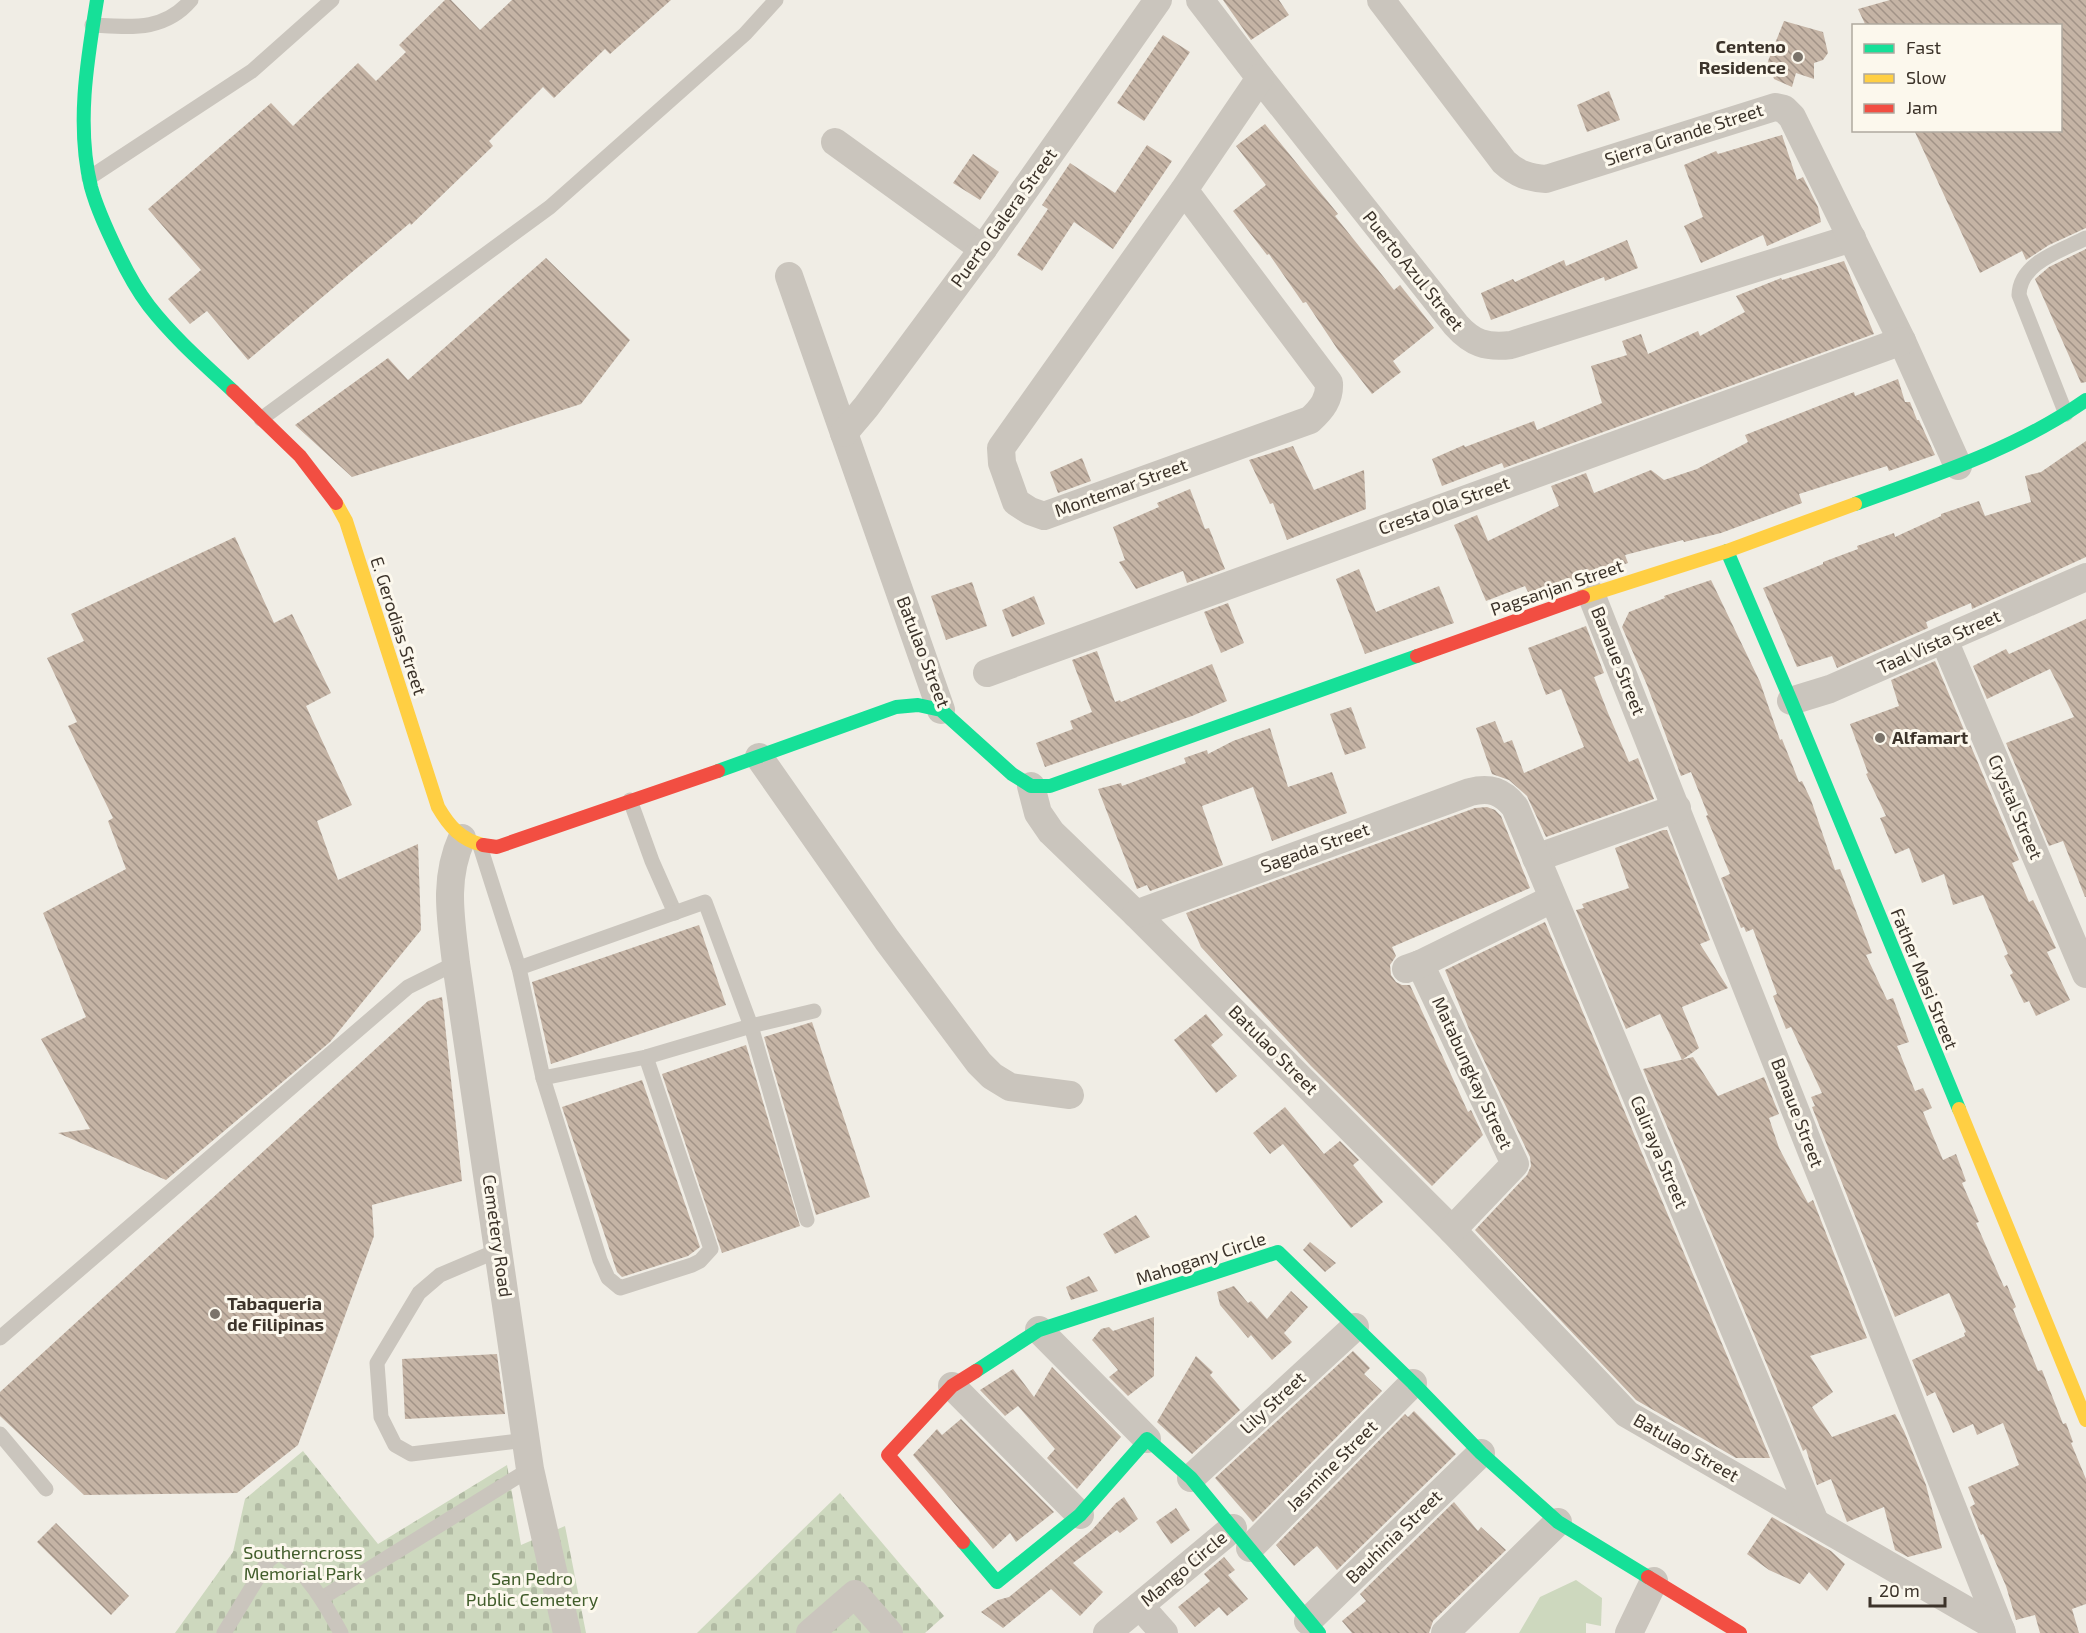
<svg xmlns="http://www.w3.org/2000/svg" width="2086" height="1633" font-family="'Exo 2',sans-serif">
<defs>
<pattern id="cemetery-stones" width="16" height="16" patternUnits="userSpaceOnUse" patternTransform="scale(1.5)"><rect width="16" height="16" fill="#cdd8be"/><path d="M2 7V4a2 2 0 0 1 4 0v3zM10 15v-3a2 2 0 0 1 4 0v3z" fill="#b1baa3"/></pattern>
<pattern id="building-back-hatch" width="6" height="6" patternUnits="userSpaceOnUse" patternTransform="scale(1.5)"><rect width="6" height="6" fill="#c5b4a5"/><path d="M-1 5l2 2M0 0l6 6M5-1l2 2" fill="none" stroke="#a19387"/></pattern>
</defs>
<rect width="100%" height="100%" fill="#f0ede5"/>
<g fill="url(#cemetery-stones)">
<path d="M 303,1451 L 378,1544 L 507,1465 L 521,1545 L 565,1526 L 586,1633 L 175,1633 L 233,1552 L 245,1499 Z"/>
<path d="M 840,1493 L 944,1616 L 925,1633 L 697,1633 Z"/>
</g>
<path fill="#cdd8be" d="M 1576,1580 L 1602,1598 L 1601,1626 L 1586,1623 L 1586,1633 L 1519,1633 L 1540,1597 Z"/>
<g fill="url(#building-back-hatch)">
<path d="M 445,0 L 451,0 L 480,30 L 512,0 L 671,0 L 610,54 L 605,49 L 554,98 L 543,87 L 489,141 L 493,146 L 411,225 L 410,223 L 248,360 L 207,311 L 190,324 L 168,299 L 201,270 L 148,209 L 271,103 L 293,126 L 358,63 L 376,81 L 406,52 L 399,45 Z"/>
<path d="M 1223,0 L 1279,0 L 1289,15 L 1251,40 Z"/>
<path d="M 1890,0 L 2086,0 L 2086,228 L 2049,245 L 2026,260 L 2022,251 L 1980,273 L 1914,130 L 2061,130 L 2061,26 L 1866,26 L 1858,9 Z"/>
<path d="M 1784,21 L 1823,32 L 1828,53 L 1823,60 L 1814,63 L 1814,79 L 1796,73 L 1792,87 L 1774,79 L 1768,61 Z"/>
<path d="M 1163,35 L 1190,52 L 1144,121 L 1117,103 Z"/>
<path d="M 1609,91 L 1620,120 L 1587,132 L 1577,105 Z"/>
<path d="M 1265,124 L 1338,214 L 1335,216 L 1394,290 L 1400,285 L 1434,328 L 1393,361 L 1401,372 L 1372,394 L 1338,350 L 1306,302 L 1303,303 L 1269,254 L 1267,255 L 1233,211 L 1266,185 L 1236,146 Z"/>
<path d="M 1782,135 L 1797,180 L 1803,177 L 1818,207 L 1821,222 L 1767,246 L 1763,235 L 1701,263 L 1684,226 L 1703,217 L 1684,165 L 1716,151 L 1718,154 Z"/>
<path d="M 1147,145 L 1172,161 L 1113,249 L 1074,222 L 1042,271 L 1017,255 L 1048,209 L 1042,205 L 1070,163 L 1115,193 Z"/>
<path d="M 973,154 L 999,172 L 980,200 L 953,183 Z"/>
<path d="M 1627,240 L 1638,268 L 1605,281 L 1604,277 L 1491,320 L 1481,293 L 1513,279 L 1515,282 L 1564,260 L 1566,266 Z"/>
<path d="M 2086,249 L 2086,382 L 2081,383 L 2035,279 L 2049,267 Z"/>
<path d="M 546,258 L 630,340 L 581,404 L 352,477 L 295,425 L 388,358 L 408,380 Z"/>
<path d="M 1844,261 L 1874,334 L 1504,468 L 1502,463 L 1442,486 L 1432,459 L 1464,445 L 1465,447 L 1534,421 L 1537,430 L 1602,403 L 1591,366 L 1627,355 L 1622,341 L 1641,334 L 1648,354 L 1698,331 L 1700,336 L 1745,312 L 1736,296 L 1781,278 L 1782,280 Z"/>
<path d="M 1898,379 L 1905,402 L 1910,402 L 1917,420 L 1919,420 L 1935,455 L 1889,471 L 1887,466 L 1799,494 L 1802,503 L 1721,533 L 1684,542 L 1683,540 L 1625,555 L 1628,563 L 1530,596 L 1525,586 L 1486,601 L 1454,525 L 1477,515 L 1488,541 L 1559,506 L 1551,486 L 1586,473 L 1594,493 L 1651,470 L 1664,480 L 1697,469 L 1748,442 L 1745,435 L 1854,392 L 1855,396 Z"/>
<path d="M 2086,441 L 2086,557 L 1972,609 L 1971,603 L 1926,622 L 1928,628 L 1837,668 L 1832,656 L 1797,667 L 1763,588 L 1823,564 L 1823,562 L 1858,549 L 1857,546 L 1894,533 L 1895,537 L 1941,516 L 1941,514 L 1979,501 L 1985,516 L 2031,502 L 2025,476 L 2041,472 Z"/>
<path d="M 1293,446 L 1314,490 L 1364,470 L 1366,509 L 1287,540 L 1273,503 L 1270,504 L 1249,460 Z"/>
<path d="M 1082,458 L 1091,481 L 1058,493 L 1050,472 Z"/>
<path d="M 1190,489 L 1205,529 L 1209,528 L 1225,569 L 1187,583 L 1183,571 L 1136,589 L 1119,562 L 1125,560 L 1113,527 L 1159,507 L 1157,503 Z"/>
<path d="M 235,537 L 274,623 L 292,614 L 331,693 L 306,706 L 352,805 L 317,821 L 338,880 L 418,844 L 421,930 L 330,1042 L 166,1180 L 58,1133 L 90,1129 L 41,1039 L 86,1017 L 43,913 L 126,869 L 108,821 L 113,818 L 68,726 L 77,722 L 47,658 L 84,641 L 71,614 Z"/>
<path d="M 1359,569 L 1376,612 L 1439,586 L 1454,623 L 1365,654 L 1336,579 Z"/>
<path d="M 1711,580 L 1760,682 L 1780,740 L 1782,739 L 1799,782 L 1802,781 L 1811,800 L 1835,870 L 1840,869 L 1872,953 L 1866,955 L 1887,1000 L 1893,998 L 1900,1017 L 1909,1042 L 1897,1046 L 1915,1091 L 1923,1088 L 1932,1108 L 1923,1112 L 1943,1160 L 1956,1154 L 1966,1181 L 1962,1183 L 1979,1222 L 1976,1223 L 2004,1287 L 2007,1285 L 2016,1307 L 2013,1309 L 2038,1371 L 2042,1370 L 2063,1424 L 2066,1423 L 2073,1442 L 2071,1443 L 2086,1479 L 2086,1604 L 2072,1609 L 2079,1633 L 2040,1633 L 2035,1615 L 2016,1620 L 2006,1586 L 1983,1534 L 1981,1535 L 1970,1507 L 1975,1504 L 1968,1487 L 2019,1465 L 2003,1423 L 1977,1435 L 1973,1424 L 1953,1433 L 1935,1392 L 1927,1396 L 1912,1360 L 1965,1336 L 1964,1333 L 1966,1332 L 1949,1293 L 1895,1317 L 1812,1107 L 1815,1106 L 1811,1097 L 1822,1093 L 1791,1027 L 1786,1029 L 1773,996 L 1777,994 L 1753,929 L 1746,932 L 1744,927 L 1741,928 L 1721,878 L 1730,874 L 1706,816 L 1708,815 L 1691,772 L 1681,776 L 1647,685 L 1622,627 L 1629,612 L 1665,598 L 1664,596 Z"/>
<path d="M 972,582 L 987,626 L 946,640 L 931,596 Z"/>
<path d="M 1034,596 L 1045,624 L 1012,637 L 1002,610 Z"/>
<path d="M 1228,603 L 1244,643 L 1221,653 L 1204,612 Z"/>
<path d="M 2086,619 L 2086,897 L 2085,897 L 2063,841 L 2049,846 L 2006,743 L 2074,717 L 2050,669 L 1987,699 L 1973,666 L 2006,649 L 2009,654 Z"/>
<path d="M 1586,626 L 1604,673 L 1594,677 L 1608,713 L 1629,762 L 1638,758 L 1654,799 L 1546,837 L 1527,796 L 1509,780 L 1492,774 L 1476,728 L 1495,721 L 1504,743 L 1512,740 L 1524,773 L 1584,747 L 1561,689 L 1546,695 L 1528,648 Z"/>
<path d="M 1097,651 L 1115,702 L 1120,700 L 1121,702 L 1212,664 L 1227,701 L 1192,716 L 1045,767 L 1036,743 L 1073,729 L 1070,721 L 1092,712 L 1072,660 Z"/>
<path d="M 1935,661 L 2019,860 L 2012,863 L 2029,902 L 2033,900 L 2056,948 L 2047,952 L 2070,1000 L 2036,1016 L 2029,1001 L 2024,1003 L 2010,975 L 2013,973 L 2004,956 L 2008,954 L 1983,895 L 1953,905 L 1944,874 L 1922,883 L 1909,848 L 1895,854 L 1880,818 L 1886,816 L 1866,774 L 1868,773 L 1850,724 L 1899,706 L 1891,680 Z"/>
<path d="M 1351,707 L 1366,748 L 1345,755 L 1330,714 Z"/>
<path d="M 1270,728 L 1288,787 L 1332,772 L 1347,813 L 1272,841 L 1253,787 L 1202,806 L 1223,865 L 1150,891 L 1147,885 L 1137,889 L 1098,789 L 1121,783 L 1122,786 L 1186,763 L 1184,758 L 1207,750 L 1208,754 L 1233,741 Z"/>
<path d="M 1487,807 L 1495,810 L 1501,816 L 1530,888 L 1392,947 L 1396,956 L 1390,965 L 1391,975 L 1396,982 L 1402,985 L 1410,985 L 1468,1112 L 1471,1110 L 1483,1135 L 1432,1186 L 1311,1066 L 1201,947 L 1186,913 L 1475,808 Z"/>
<path d="M 1663,830 L 1667,830 L 1710,940 L 1700,944 L 1728,988 L 1682,1007 L 1699,1048 L 1682,1060 L 1660,1014 L 1626,1029 L 1576,910 L 1584,908 L 1582,904 L 1629,888 L 1615,848 Z"/>
<path d="M 1545,922 L 1770,1458 L 1736,1458 L 1636,1400 L 1475,1230 L 1527,1175 L 1531,1166 L 1530,1157 L 1469,1029 L 1445,970 Z"/>
<path d="M 699,925 L 726,1005 L 551,1064 L 532,982 Z"/>
<path d="M 442,997 L 462,1181 L 372,1205 L 374,1236 L 298,1445 L 237,1493 L 84,1495 L 0,1416 L 0,1392 L 428,1001 Z"/>
<path d="M 1206,1014 L 1223,1035 L 1211,1045 L 1237,1076 L 1216,1093 L 1174,1040 Z"/>
<path d="M 812,1022 L 870,1197 L 816,1215 L 764,1037 Z"/>
<path d="M 746,1045 L 800,1226 L 722,1253 L 662,1074 Z"/>
<path d="M 1693,1057 L 1718,1096 L 1764,1077 L 1779,1114 L 1769,1118 L 1779,1148 L 1808,1203 L 1813,1200 L 1867,1338 L 1810,1356 L 1833,1392 L 1812,1407 L 1832,1437 L 1895,1414 L 1904,1431 L 1926,1485 L 1942,1548 L 1908,1557 L 1895,1550 L 1884,1507 L 1847,1522 L 1831,1479 L 1817,1485 L 1806,1449 L 1803,1451 L 1643,1069 Z"/>
<path d="M 642,1080 L 700,1247 L 688,1256 L 622,1277 L 617,1272 L 562,1107 Z"/>
<path d="M 1285,1107 L 1324,1154 L 1340,1141 L 1359,1160 L 1353,1165 L 1383,1202 L 1351,1228 L 1283,1144 L 1270,1154 L 1253,1133 Z"/>
<path d="M 1136,1215 L 1150,1237 L 1115,1254 L 1103,1234 Z"/>
<path d="M 1310,1242 L 1336,1263 L 1325,1272 L 1303,1250 Z"/>
<path d="M 1089,1276 L 1098,1291 L 1071,1300 L 1066,1287 Z"/>
<path d="M 1234,1286 L 1248,1303 L 1251,1301 L 1267,1319 L 1291,1291 L 1308,1307 L 1284,1333 L 1292,1342 L 1272,1360 L 1251,1335 L 1248,1338 L 1220,1305 L 1217,1292 Z"/>
<path d="M 1154,1317 L 1154,1376 L 1128,1396 L 1109,1377 L 1118,1370 L 1092,1340 L 1101,1329 L 1109,1327 L 1113,1331 Z"/>
<path d="M 1353,1351 L 1370,1368 L 1364,1374 L 1382,1391 L 1253,1522 L 1215,1478 Z"/>
<path d="M 497,1354 L 505,1414 L 405,1419 L 402,1359 Z"/>
<path d="M 1196,1356 L 1213,1372 L 1210,1375 L 1240,1410 L 1192,1454 L 1157,1422 Z"/>
<path d="M 1052,1367 L 1121,1437 L 1077,1489 L 1047,1458 L 1055,1449 L 1018,1406 L 1005,1416 L 980,1390 L 1013,1369 L 1034,1397 Z"/>
<path d="M 1414,1411 L 1456,1454 L 1337,1570 L 1317,1546 L 1294,1566 L 1276,1545 L 1405,1414 L 1408,1417 Z"/>
<path d="M 961,1419 L 1054,1512 L 1016,1542 L 1010,1533 L 993,1549 L 913,1455 L 937,1429 L 942,1435 Z"/>
<path d="M 1124,1497 L 1138,1519 L 1120,1533 L 1117,1530 L 1073,1563 L 1103,1592 L 1080,1616 L 1051,1589 L 1003,1628 L 981,1612 L 998,1600 L 1009,1597 L 1092,1530 L 1116,1503 Z"/>
<path d="M 1454,1502 L 1478,1531 L 1481,1527 L 1506,1550 L 1433,1621 L 1429,1633 L 1352,1633 L 1342,1621 L 1366,1601 L 1360,1594 Z"/>
<path d="M 1176,1508 L 1190,1530 L 1171,1544 L 1156,1522 Z"/>
<path d="M 1772,1517 L 1831,1551 L 1845,1564 L 1827,1591 L 1809,1572 L 1800,1584 L 1769,1570 L 1747,1554 Z"/>
<path d="M 56,1523 L 129,1596 L 111,1615 L 37,1542 Z"/>
<path d="M 1224,1557 L 1235,1570 L 1228,1575 L 1248,1599 L 1227,1616 L 1219,1607 L 1195,1627 L 1178,1607 L 1210,1581 L 1204,1574 Z"/>
</g>
<g fill="none" stroke-linecap="round" stroke-linejoin="round">
<g stroke="#cac5bd" stroke-width="15">
<path d="M 92,25 C 130,27 164,32 191,0"/>
<path d="M 89,178 L 252,71 L 332,0"/>
<path d="M 2066,414 L 2019,295 C 2020,262 2061,251 2086,238"/>
<path d="M 261,419 L 550,207 L 745,34 L 776,0"/>
<path d="M 630,800 L 652,861 L 675,913"/>
<path d="M 480,846 L 519,968"/>
<path d="M 646,1057 L 711,1249 L 700,1261 L 692,1265 L 620,1288 L 608,1278 L 600,1260 L 543,1078 L 519,968 L 705,902 L 751,1026 L 807,1220"/>
<path d="M 543,1078 L 646,1057 L 751,1026 L 814,1011"/>
<path d="M 499,1250 L 440,1275 L 419,1293 L 377,1363 L 381,1417 L 395,1445 L 411,1454 L 526,1440"/>
<path d="M 0,1338 L 408,987 L 456,963"/>
<path d="M 0,1434 L 46,1489"/>
<path d="M 322,1598 L 530,1469"/>
<path d="M 224,1633 L 268,1561 L 279,1552 C 307,1573 325,1603 341,1633"/>
</g>
<g stroke="#cac5bd" stroke-width="28">
<path d="M 1200,0 L 1260,78 L 1456,325 C 1472,343 1486,348 1511,345 L 1852,238"/>
<path d="M 1381,0 L 1504,162 C 1517,174 1529,178 1546,179 L 1775,107 L 1784,109 L 1792,117 L 1902,341 L 1958,466"/>
<path d="M 835,142 L 983,249"/>
<path d="M 1184,190 L 1329,383 C 1330,399 1322,409 1310,420 L 1044,516 L 1030,511 L 1016,502 L 1002,463 L 1001,448 L 1184,190 L 1260,78"/>
<path d="M 789,276 L 941,710"/>
<path d="M 844,433 L 866,407 L 983,249 L 1158,0"/>
<path d="M 1591,594 L 2002,1633"/>
<path d="M 1944,640 L 2086,974"/>
<path d="M 987,673 L 1902,341"/>
<path d="M 1791,701 L 1830,689 L 2086,577"/>
<path d="M 759,757 L 887,940 L 979,1063 L 992,1076 L 1010,1087 L 1070,1095"/>
<path d="M 1031,786 L 1038,813 L 1051,832 L 1136,914 L 1452,1230 L 1627,1414 L 2001,1630"/>
<path d="M 462,838 C 443,880 451,919 456,963 L 530,1469 L 567,1633"/>
<path d="M 1536,858 L 1677,808"/>
<path d="M 1136,914 L 1470,792 C 1490,787 1502,791 1515,807 L 1815,1522"/>
<path d="M 1420,964 L 1515,1164 L 1452,1230"/>
<path d="M 1406,969 L 1420,964 L 1552,899"/>
<path d="M 1039,1330 L 1147,1439"/>
<path d="M 952,1386 L 1080,1515"/>
<path d="M 1191,1478 L 1355,1327"/>
<path d="M 1250,1548 L 1413,1383"/>
<path d="M 1140,1606 L 1164,1633"/>
<path d="M 1308,1621 L 1481,1453"/>
<path d="M 810,1633 L 855,1594 L 889,1633"/>
<path d="M 1107,1633 L 1233,1528"/>
<path d="M 1445,1633 L 1558,1522"/>
<path d="M 1629,1633 L 1654,1581"/>
</g>
<g stroke="#16e098" stroke-width="14">
<path d="M 97,0 C 87,61 76,126 91,187 C 97,209 107,230 117,251 C 126,270 136,289 149,306 C 174,338 204,364 233,391"/>
<path d="M 1855,504 C 1935,475 2016,449 2086,400"/>
<path d="M 1727,551 L 1791,701 L 1959,1109"/>
<path d="M 718,771 L 896,707 L 918,705 L 941,710 L 1012,774 L 1031,786 L 1050,786 L 1417,656"/>
<path d="M 976,1371 L 1039,1330 L 1278,1252 L 1413,1383 L 1481,1453 L 1558,1522 L 1648,1577"/>
<path d="M 963,1542 L 997,1582 L 1080,1515 L 1147,1439 L 1191,1478 L 1319,1633"/>
</g>
<g stroke="#ffcf43" stroke-width="14">
<path d="M 336,503 L 346,521 L 438,807 C 449,826 461,840 483,845"/>
<path d="M 1583,597 L 1727,551 L 1855,504"/>
<path d="M 1959,1109 L 2086,1420"/>
</g>
<g stroke="#f24e42" stroke-width="14">
<path d="M 233,391 L 300,456 L 336,503"/>
<path d="M 1417,656 L 1583,597"/>
<path d="M 483,845 L 497,847 L 718,771"/>
<path d="M 963,1542 L 888,1455 L 952,1386 L 976,1371"/>
<path d="M 1648,1577 L 1740,1633"/>
</g>
</g>
<g fill="#7b746b" stroke="#fcf8ed" stroke-width="2">
<circle cx="1798" cy="57" r="6"/>
<circle cx="1880" cy="738" r="6"/>
<circle cx="215" cy="1314" r="6"/>
</g>
<g text-anchor="middle" stroke-width="6" stroke-linejoin="round" paint-order="stroke">
<g font-size="18" font-weight="bold" fill="#3c332a" stroke="#fcf8ed" text-anchor="start">
<text x="1786" y="53" text-anchor="end">Centeno<tspan x="1786" dy="21">Residence</tspan></text>
<text x="1892" y="744">Alfamart</text>
<text x="227" y="1310">Tabaqueria<tspan x="227" dy="21">de Filipinas</tspan></text>
</g>
<g font-size="18" fill="#3c332a" stroke="#fcf8ed">
<text transform="translate(1684 135) rotate(-18)" y="6">Sierra Grande Street</text>
<text transform="translate(1004 218) rotate(-54)" y="6">Puerto Galera Street</text>
<text transform="translate(1413 271) rotate(51)" y="6">Puerto Azul Street</text>
<text transform="translate(1121 488) rotate(-20)" y="6">Montemar Street</text>
<text transform="translate(1444 506) rotate(-20)" y="6">Cresta Ola Street</text>
<text transform="translate(1557 588) rotate(-19)" y="6">Pagsanjan Street</text>
<text transform="translate(398 626) rotate(72)" y="6">E. Gerodias Street</text>
<text transform="translate(1939 642) rotate(-24)" y="6">Taal Vista Street</text>
<text transform="translate(923 652) rotate(69)" y="6">Batulao Street</text>
<text transform="translate(1618 661) rotate(68)" y="6">Banaue Street</text>
<text transform="translate(2015 807) rotate(67)" y="6">Crystal Street</text>
<text transform="translate(1315 848) rotate(-20)" y="6">Sagada Street</text>
<text transform="translate(1924 979) rotate(68)" y="6">Father Masi Street</text>
<text transform="translate(1273 1050) rotate(45)" y="6">Batulao Street</text>
<text transform="translate(1472 1073) rotate(65)" y="6">Matabungkay Street</text>
<text transform="translate(1797 1113) rotate(69)" y="6">Banaue Street</text>
<text transform="translate(1659 1152) rotate(67)" y="6">Caliraya Street</text>
<text transform="translate(497 1236) rotate(82)" y="6">Cemetery Road</text>
<text transform="translate(1201 1259) rotate(-18)" y="6">Mahogany Circle</text>
<text transform="translate(1273 1403) rotate(-43)" y="6">Lily Street</text>
<text transform="translate(1686 1448) rotate(30)" y="6">Batulao Street</text>
<text transform="translate(1332 1466) rotate(-45)" y="6">Jasmine Street</text>
<text transform="translate(1394 1537) rotate(-44)" y="6">Bauhinia Street</text>
<text transform="translate(1184 1569) rotate(-40)" y="6">Mango Circle</text>
</g>
<g font-size="18" fill="#415d2b" stroke="#fcf8ed">
<text x="303" y="1559">Southerncross<tspan x="303" dy="21">Memorial Park</tspan></text>
<text x="532" y="1585">San Pedro<tspan x="532" dy="21">Public Cemetery</tspan></text>
</g>
</g>
<rect x="1852" y="24" width="210" height="108" fill="#fcf8ed" stroke="#afa99f" stroke-width="1.5"/>
<rect x="1864" y="44" width="30" height="9" fill="#16e098" stroke="#afa99f" stroke-width="1.5"/>
<text x="1906" y="54" font-size="18" fill="#3c332a">Fast</text>
<rect x="1864" y="74" width="30" height="9" fill="#ffcf43" stroke="#afa99f" stroke-width="1.5"/>
<text x="1906" y="84" font-size="18" fill="#3c332a">Slow</text>
<rect x="1864" y="104" width="30" height="9" fill="#f24e42" stroke="#afa99f" stroke-width="1.5"/>
<text x="1906" y="114" font-size="18" fill="#3c332a">Jam</text>
<path d="M1870 1597v9h75v-9" fill="none" stroke="#3c332a" stroke-width="3"/>
<text x="1879" y="1597" font-size="18" fill="#3c332a" stroke="#fcf8ed" stroke-width="4.5" paint-order="stroke">20 m</text>
</svg>
